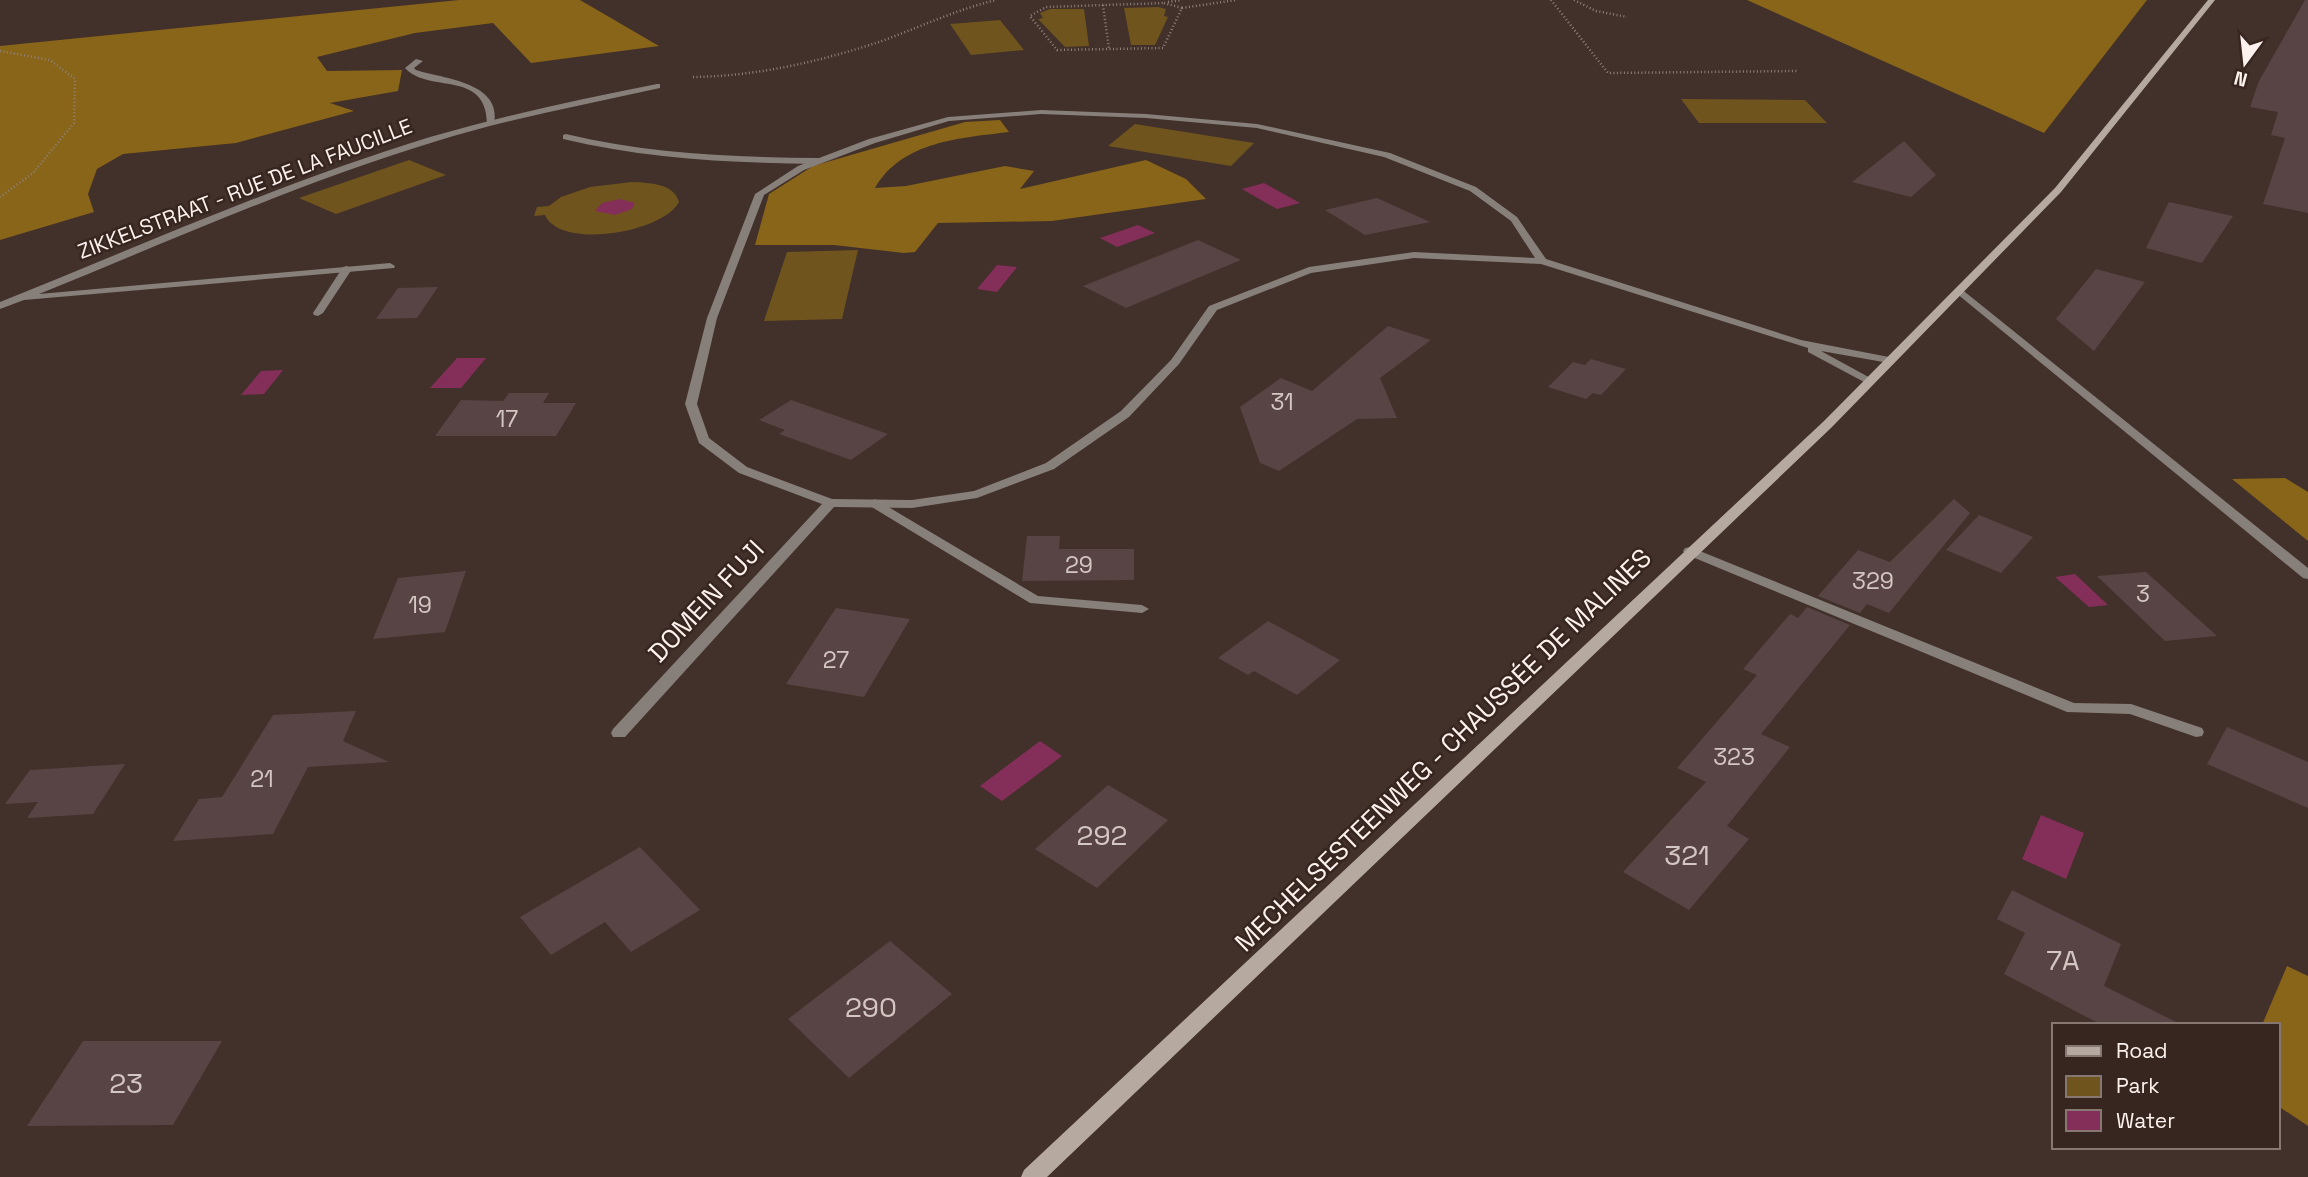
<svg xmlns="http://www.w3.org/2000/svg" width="2308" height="1177" font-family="'Space Grotesk',sans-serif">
<rect width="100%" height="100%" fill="#42302a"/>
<g fill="#6f541e">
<path d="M 1158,7 L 1166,9 L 1164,16 L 1168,17 L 1155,45 L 1131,45 L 1124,8 Z"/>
<path d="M 1050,9 L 1084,9 L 1089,46 L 1065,47 L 1038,19 L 1043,18 L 1040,13 Z"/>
<path d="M 1000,20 L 1024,50 L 971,55 L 950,24 Z"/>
<path d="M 1681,99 L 1805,100 L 1827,123 L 1699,123 Z"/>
<path d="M 1135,124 L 1254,143 L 1231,166 L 1108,146 Z"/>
<path d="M 409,160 L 446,175 L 336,214 L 299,198 Z"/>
<path d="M 632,182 C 649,183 674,183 679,202 C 663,233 560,250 545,215 L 534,216 L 537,207 L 549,206 L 561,197 L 590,187 Z"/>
<path d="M 858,250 L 842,319 L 764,321 L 787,252 Z"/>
</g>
<g fill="#886519">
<path d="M 459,0 L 580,0 L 659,46 L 531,63 L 493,23 L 415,33 L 317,57 L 327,71 L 402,70 L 398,91 L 330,103 L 354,111 L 236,143 L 123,154 L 97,169 L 88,194 L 94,212 L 0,240 L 0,46 Z"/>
<path d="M 1747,0 L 2147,0 L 2044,133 Z"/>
<path d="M 1000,120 L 1009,132 C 961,138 902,141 875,188 L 906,186 L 1005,166 L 1034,171 L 1020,189 L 1146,160 L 1186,179 L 1206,199 L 1052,221 L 938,223 L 915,252 L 904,253 L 834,245 L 755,245 L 769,194 L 813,166 L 965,122 Z"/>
<path d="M 2285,478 L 2308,492 L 2308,541 L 2232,479 Z"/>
<path d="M 2287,966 L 2308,976 L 2308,1126 L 2278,1106 L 2278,1025 L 2262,1025 Z"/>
</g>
<g fill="#842f59">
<path d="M 1264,183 L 1300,203 L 1277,209 L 1242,189 Z"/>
<path d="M 620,199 L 635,203 L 632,209 L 615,215 L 595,211 L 602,203 Z"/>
<path d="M 1138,225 L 1155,233 L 1117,247 L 1100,238 Z"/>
<path d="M 997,265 L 1017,267 L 997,292 L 977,289 Z"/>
<path d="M 457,358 L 486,358 L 461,388 L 430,388 Z"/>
<path d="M 283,370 L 264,394 L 241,395 L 261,371 Z"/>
<path d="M 2075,574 L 2108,605 L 2089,607 L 2055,577 Z"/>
<path d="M 1040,741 L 1062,756 L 1002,801 L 980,786 Z"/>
<path d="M 2041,815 L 2084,833 L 2066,879 L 2022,859 Z"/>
</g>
<g fill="#584445">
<path d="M 2305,0 L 2308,0 L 2308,213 L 2263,204 L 2285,138 L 2271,135 L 2278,112 L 2250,107 L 2259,81 Z"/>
<path d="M 1904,141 L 1936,175 L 1911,197 L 1852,182 Z"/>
<path d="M 1377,198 L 1430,222 L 1365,235 L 1325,210 Z"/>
<path d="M 2169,202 L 2233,216 L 2202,263 L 2146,248 Z"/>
<path d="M 1198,240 L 1241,260 L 1126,308 L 1083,286 Z"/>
<path d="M 2096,269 L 2145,282 L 2094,351 L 2056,319 Z"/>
<path d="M 438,287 L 417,318 L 376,319 L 398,288 Z"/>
<path d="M 1388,326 L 1431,340 L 1380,378 L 1397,418 L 1357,419 L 1279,471 L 1260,463 L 1240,407 L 1281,378 L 1312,391 Z"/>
<path d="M 1591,359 L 1626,369 L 1601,395 L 1593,393 L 1586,399 L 1548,387 L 1573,362 L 1585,365 Z"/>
<path d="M 509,393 L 549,393 L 543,403 L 576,403 L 556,436 L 435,436 L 461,400 L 503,401 Z"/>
<path d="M 791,400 L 888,434 L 851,460 L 779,434 L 785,430 L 759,420 Z"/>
<path d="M 1954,499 L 1970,513 L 1889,613 L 1867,604 L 1860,613 L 1818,596 L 1858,550 L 1890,562 Z"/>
<path d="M 1979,515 L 2033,537 L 2001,573 L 1946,550 Z"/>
<path d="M 1027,536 L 1060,536 L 1059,549 L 1134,549 L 1134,580 L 1022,581 Z"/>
<path d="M 466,571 L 445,632 L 373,639 L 398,578 Z"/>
<path d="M 2146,572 L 2217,636 L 2165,641 L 2097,576 Z"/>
<path d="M 1807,607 L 1850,625 L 1761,734 L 1790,747 L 1727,826 L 1749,839 L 1689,910 L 1623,872 L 1706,782 L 1677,768 L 1757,675 L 1743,669 L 1790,614 L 1798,618 Z"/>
<path d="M 836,608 L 910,619 L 864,697 L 786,684 Z"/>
<path d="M 1268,621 L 1340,660 L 1297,695 L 1254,671 L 1248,675 L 1218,658 Z"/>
<path d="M 356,711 L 343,741 L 389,762 L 308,767 L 273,834 L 173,841 L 199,799 L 222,797 L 273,715 Z"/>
<path d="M 2227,727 L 2308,762 L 2308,808 L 2207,764 Z"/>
<path d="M 125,764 L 93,814 L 27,818 L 38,802 L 5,804 L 30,770 Z"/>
<path d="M 1108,785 L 1168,820 L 1097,888 L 1035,849 Z"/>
<path d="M 640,847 L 700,910 L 631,952 L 605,922 L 551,955 L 520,917 Z"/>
<path d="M 2012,890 L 2121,944 L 2104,986 L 2182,1025 L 2102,1025 L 2004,974 L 2025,933 L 1997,919 Z"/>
<path d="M 890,941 L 952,994 L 849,1078 L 788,1019 Z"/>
<path d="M 83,1041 L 222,1041 L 173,1125 L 27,1126 Z"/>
</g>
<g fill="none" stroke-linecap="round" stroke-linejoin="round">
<g stroke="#90817b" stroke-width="2.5" stroke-dasharray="1 2.5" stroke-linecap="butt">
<path d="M 1551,0 L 1608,73 L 1797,71"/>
<path d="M 1574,0 L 1596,11 L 1627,17"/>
<path d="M 1168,2 L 1181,0"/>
<path d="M 1164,3 L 1182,8 L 1163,48 L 1057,50 L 1030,16 L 1046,7 Z"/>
<path d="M 1103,5 L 1109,49"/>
<path d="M 1182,8 L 1236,0"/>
<path d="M 0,51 L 50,60 L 75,79 L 74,123 L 33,173 L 0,197"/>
<path d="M 693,77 C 757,76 818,62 879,42 C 918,28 955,10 996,0"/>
</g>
<g fill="#877f79" fill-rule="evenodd">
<path d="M 416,59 L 423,61 L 414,68 L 416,70 C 444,79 503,82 494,125 L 487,123 C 486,69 428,94 405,68 Z"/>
<path d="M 566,134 C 650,154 733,157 818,158 L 822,161 L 818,164 C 732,163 647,159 563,139 L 563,135 Z"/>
<path d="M 347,266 L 352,269 L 323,313 L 318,316 L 314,315 L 313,313 L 343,267 Z"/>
<path d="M 875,499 L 1038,596 L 1142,605 L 1149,609 L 1142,613 L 1030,603 L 870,506 L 869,503 Z"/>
<path d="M 1690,547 L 2074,703 L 2131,704 L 2202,728 L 2204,732 L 2202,736 L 2196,737 L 2130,714 L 2067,712 L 1685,554 L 1683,551 L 1685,548 Z"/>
</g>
<g fill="#877f79" fill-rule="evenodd">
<path d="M 657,84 L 660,84 L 660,88 C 585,105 510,118 437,141 C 301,182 170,241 39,294 L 390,263 L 395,266 L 394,268 L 24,300 L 0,309 L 0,302 C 142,245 283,182 430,137 C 505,115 581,99 657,84 Z"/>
<path d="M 1041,110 L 1146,114 L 1257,124 L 1390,153 L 1476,187 L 1517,217 L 1546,259 L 1801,340 L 1889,357 L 1895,360 L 1889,363 L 1821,351 L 1874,380 L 1872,382 L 1864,382 L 1808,352 L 1808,348 L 1541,264 L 1414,258 L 1311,273 L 1217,310 L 1179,364 L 1129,417 L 1054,469 L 977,498 L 912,508 L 834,507 L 625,737 L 613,737 L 611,733 L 613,729 L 822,504 L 739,473 L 699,443 L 685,404 L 707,318 L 755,194 L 798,166 L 869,139 L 948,117 ZM 1041,114 L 1146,118 L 1257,128 L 1384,157 L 1470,191 L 1511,221 L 1535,258 L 1414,252 L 1309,267 L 1209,306 L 1171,360 L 1121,411 L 1046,463 L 974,491 L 912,500 L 832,499 L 747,467 L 709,438 L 697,404 L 717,318 L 764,195 L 804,170 L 875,143 L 949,121 Z"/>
<path d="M 1960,288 L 2308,568 L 2308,579 L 2303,578 L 1956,293 L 1956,289 Z"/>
</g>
<path fill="#b5a9a0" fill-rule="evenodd" d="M 2208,0 L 2215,0 L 2061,192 L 1832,427 L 1047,1177 L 1021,1177 L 1024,1170 L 1824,421 L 2055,188 Z"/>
</g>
<g text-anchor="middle" stroke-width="5" stroke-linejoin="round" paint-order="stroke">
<g font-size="21" fill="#fdf1ed" stroke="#372620">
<text transform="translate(245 189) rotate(-21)" y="7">ZIKKELSTRAAT - RUE DE LA FAUCILLE</text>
</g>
<g font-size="23" fill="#d4c6c3">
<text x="1282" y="410">31</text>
<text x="507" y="427">17</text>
<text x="1079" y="573">29</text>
<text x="1873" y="589">329</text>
<text x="2143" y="602">3</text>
<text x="420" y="613">19</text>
<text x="836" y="668">27</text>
<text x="1734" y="765">323</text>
<text x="262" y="787">21</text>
</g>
<g font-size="26" fill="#fdf1ed" stroke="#372620">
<text transform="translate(706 601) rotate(-47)" y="9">DOMEIN FUJI</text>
<text transform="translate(1443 750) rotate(-44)" y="9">MECHELSESTEENWEG - CHAUSSÉE DE MALINES</text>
</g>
<g font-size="28" fill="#d4c6c3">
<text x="1102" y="845">292</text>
<text x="1687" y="865">321</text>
<text x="2063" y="970">7A</text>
<text x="871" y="1017">290</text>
<text x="126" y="1093">23</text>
</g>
</g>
<rect x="2052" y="1023" width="228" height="126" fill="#372620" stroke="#867772" stroke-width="2"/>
<rect x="2066" y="1046" width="35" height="10" fill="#b5a9a0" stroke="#867772" stroke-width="2"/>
<text x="2116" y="1058" font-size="21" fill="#fdf1ed">Road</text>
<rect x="2066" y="1076" width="35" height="21" fill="#6f541e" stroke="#867772" stroke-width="2"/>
<text x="2116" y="1093" font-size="21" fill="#fdf1ed">Park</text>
<rect x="2066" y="1110" width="35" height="21" fill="#842f59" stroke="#867772" stroke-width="2"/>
<text x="2116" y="1128" font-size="21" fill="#fdf1ed">Water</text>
<g transform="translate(2245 63) rotate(195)" stroke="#372620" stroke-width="5" paint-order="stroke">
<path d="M0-5L12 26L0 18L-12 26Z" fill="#fdf1ed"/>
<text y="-10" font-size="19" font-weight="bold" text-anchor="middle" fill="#fdf1ed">N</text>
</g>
</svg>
